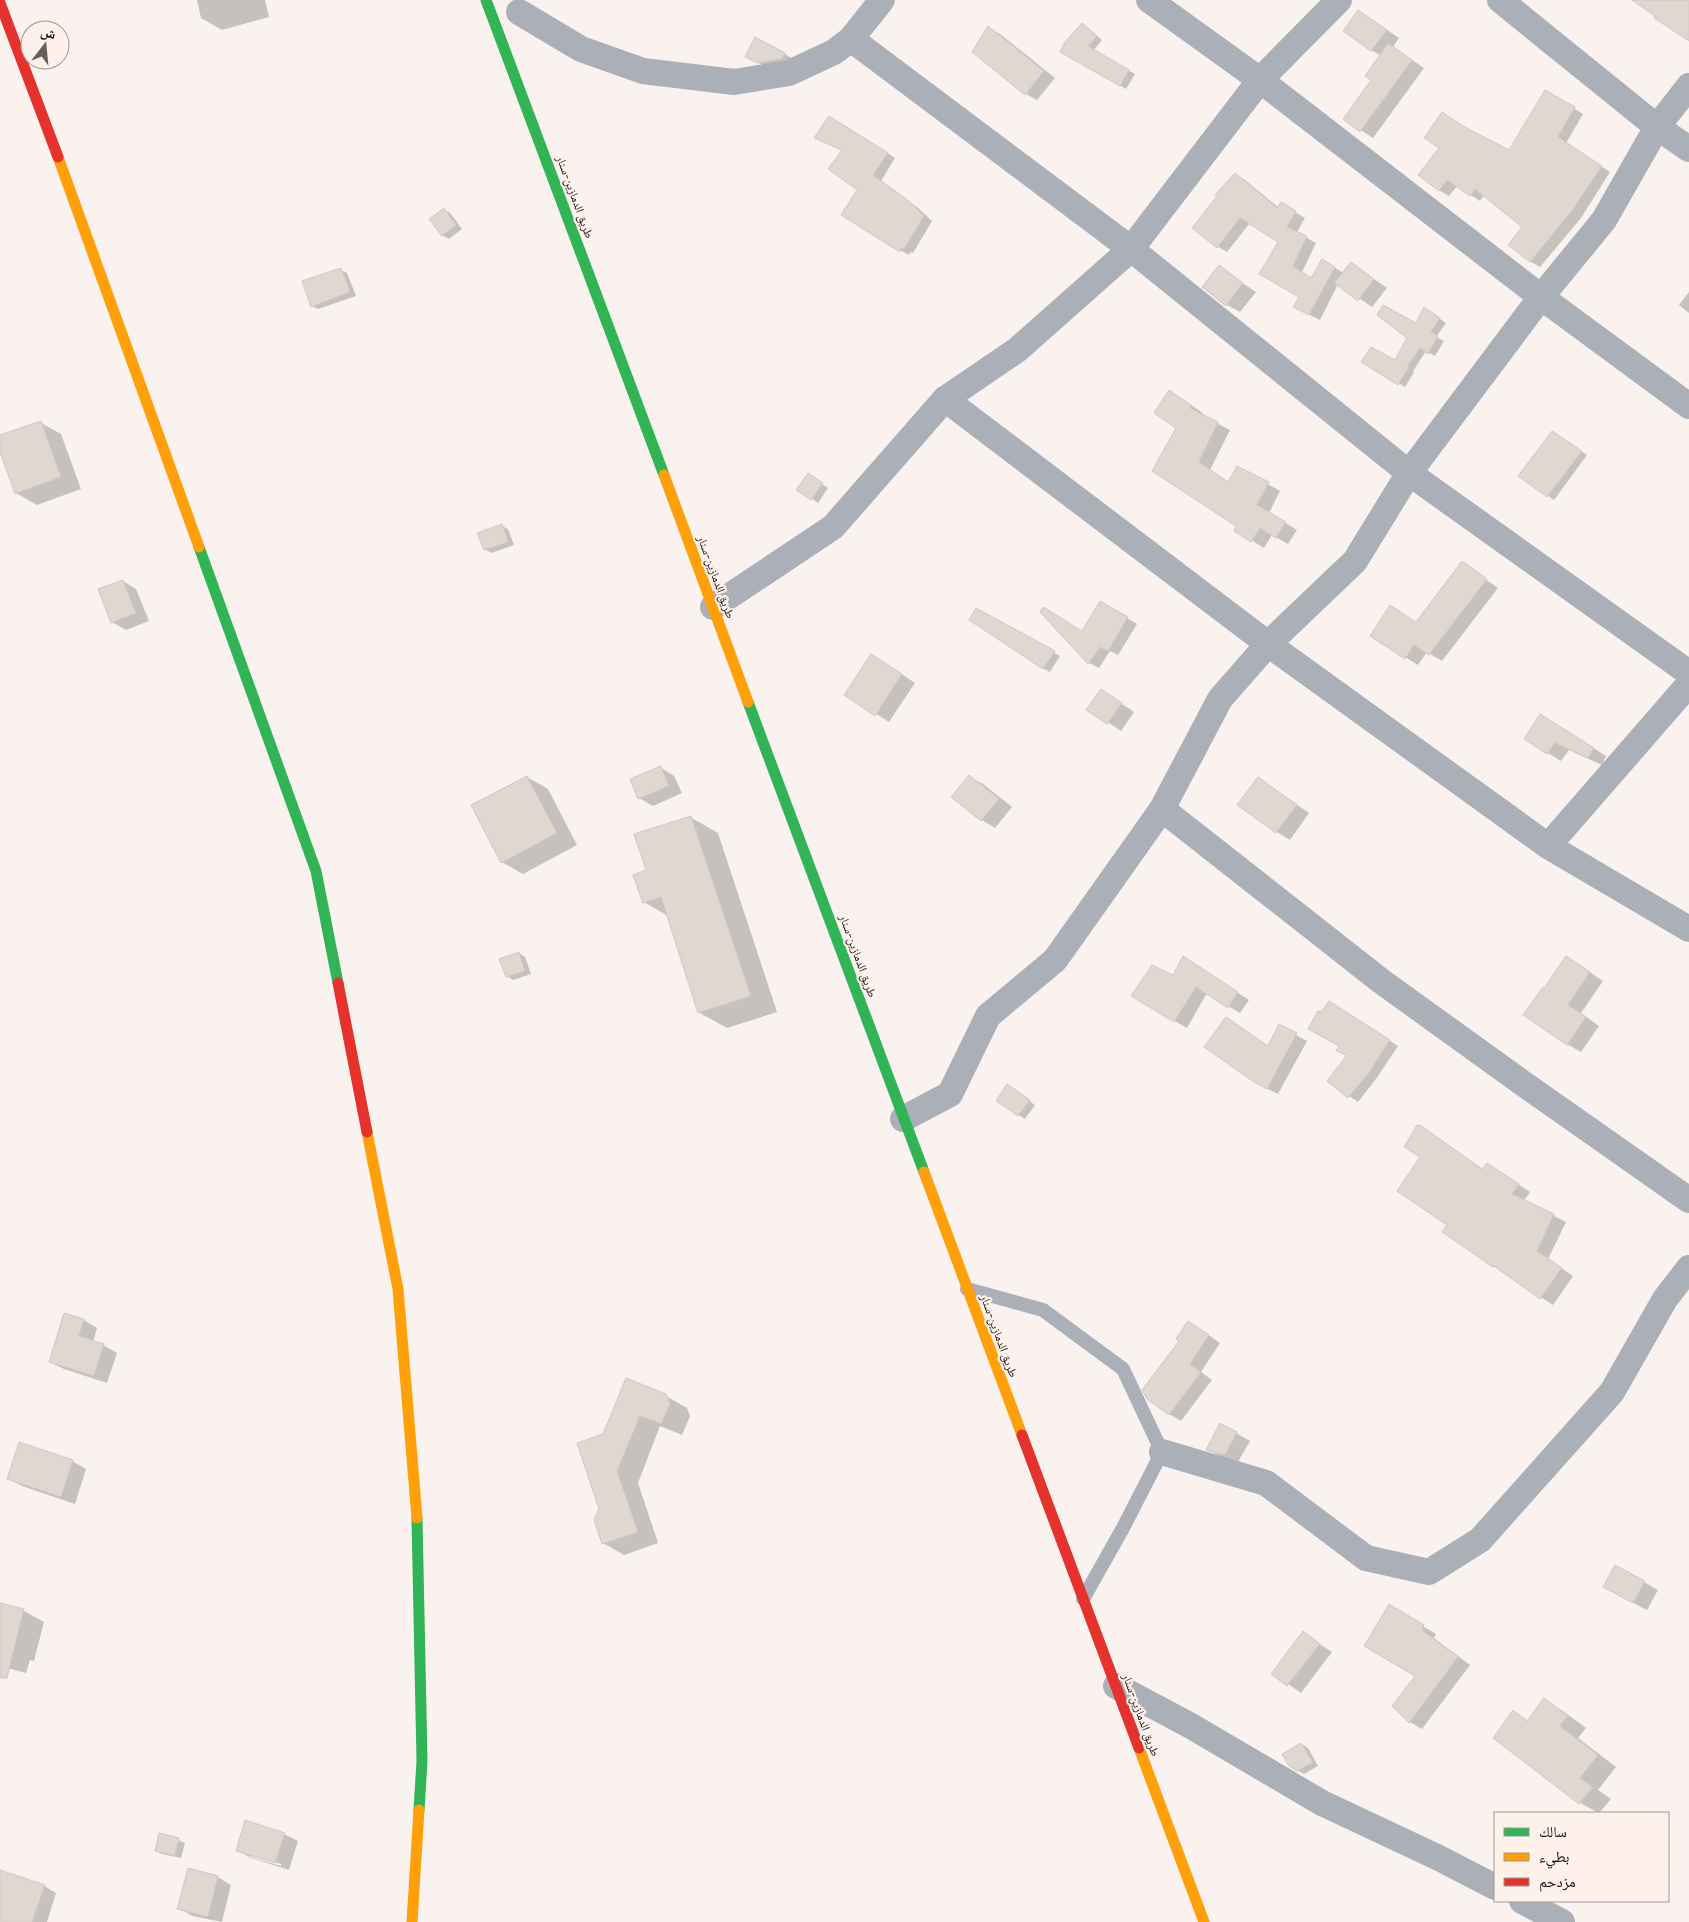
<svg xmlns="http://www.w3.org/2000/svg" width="1689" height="1922" font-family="Figtree,'Noto Naskh Arabic',sans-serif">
<rect width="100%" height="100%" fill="#f9f2ee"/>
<g fill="#0003" fill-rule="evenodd">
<path d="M 197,0 L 265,0 L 269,17 L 222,30 L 201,18 Z"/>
<path d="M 1359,11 L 1399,38 L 1393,47 L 1424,68 L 1373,138 L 1344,119 L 1373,80 L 1380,55 L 1371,50 Z"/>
<path d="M 989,28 L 1000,34 L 1055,78 L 1037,100 L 1026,94 Z"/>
<path d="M 1088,28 L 1102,40 L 1093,51 L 1135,74 L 1126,89 L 1061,52 Z"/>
<path d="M 756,39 L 785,54 L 798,62 L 771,70 L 746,56 Z"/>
<path d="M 1545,91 L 1583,114 L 1566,143 L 1610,172 L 1581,218 L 1540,267 L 1530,261 L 1523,227 L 1484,195 L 1480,201 L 1457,186 L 1449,196 L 1439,190 L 1470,131 L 1510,152 Z"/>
<path d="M 838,122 L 895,158 L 881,181 L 918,208 L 932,221 L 913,253 L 910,252 L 909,255 L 900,250 L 859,190 L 844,151 L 824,142 Z"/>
<path d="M 1235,174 L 1245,180 L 1279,208 L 1281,204 L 1305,218 L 1297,232 L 1316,243 L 1302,272 L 1312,279 L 1323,261 L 1344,273 L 1351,263 L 1387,288 L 1372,307 L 1338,284 L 1320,320 L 1304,312 L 1301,297 L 1279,242 L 1250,223 L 1227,252 L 1217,246 Z"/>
<path d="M 444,210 L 450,213 L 462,229 L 449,239 L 442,235 Z"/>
<path d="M 1219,267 L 1256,292 L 1240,312 L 1227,305 Z"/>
<path d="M 341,270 L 347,273 L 356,296 L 318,309 L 312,306 Z"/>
<path d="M 1689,292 L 1689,313 L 1679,305 Z"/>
<path d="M 1431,313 L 1446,323 L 1436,337 L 1444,341 L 1435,356 L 1426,351 L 1413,371 L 1414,372 L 1405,387 L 1363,361 L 1395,362 L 1416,325 Z"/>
<path d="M 1182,399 L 1203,413 L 1201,415 L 1230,430 L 1210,470 L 1229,483 L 1238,467 L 1280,491 L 1269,513 L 1297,530 L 1288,544 L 1272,535 L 1264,548 L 1235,530 L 1238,525 L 1177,428 Z"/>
<path d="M 41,423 L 61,434 L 81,489 L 37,505 L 16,493 L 0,448 L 0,437 Z"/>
<path d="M 1559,436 L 1587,455 L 1554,500 L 1520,476 Z"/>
<path d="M 814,479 L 828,488 L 818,503 L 798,489 Z"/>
<path d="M 502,526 L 508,529 L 514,545 L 491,553 L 485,549 Z"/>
<path d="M 1462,563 L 1498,588 L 1442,661 L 1427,652 L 1418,665 L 1372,636 L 1416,623 Z"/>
<path d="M 123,581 L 136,589 L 149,621 L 126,630 L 112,622 Z"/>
<path d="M 1101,602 L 1137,624 L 1118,655 L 1110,651 L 1099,668 L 1089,663 L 1041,612 L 1083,632 Z"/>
<path d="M 976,610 L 1060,656 L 1050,672 L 1043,668 Z"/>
<path d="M 885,663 L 915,683 L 889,722 L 846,694 Z"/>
<path d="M 1101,690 L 1134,712 L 1121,731 L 1088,709 Z"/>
<path d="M 1554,723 L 1606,756 L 1602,765 L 1569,750 L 1561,761 L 1525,739 Z"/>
<path d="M 661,768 L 674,776 L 682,793 L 653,806 L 639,798 Z"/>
<path d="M 527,777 L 548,789 L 577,845 L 523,874 L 502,862 Z"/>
<path d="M 969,777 L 983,784 L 1012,807 L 995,828 L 982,820 L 952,797 Z"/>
<path d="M 1258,778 L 1309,813 L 1290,840 L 1277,832 Z"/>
<path d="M 690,817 L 718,833 L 777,1012 L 727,1028 L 700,1013 L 668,916 L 644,902 L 648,871 Z"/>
<path d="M 519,953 L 525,957 L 531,974 L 513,980 L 507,976 Z"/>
<path d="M 1195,965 L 1249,1000 L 1240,1013 L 1207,993 L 1187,1028 L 1132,996 Z"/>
<path d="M 1579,965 L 1603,981 L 1581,1013 L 1599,1026 L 1581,1052 L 1567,1044 L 1545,989 Z"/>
<path d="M 1338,1008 L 1398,1046 L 1376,1079 L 1358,1102 L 1328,1081 L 1348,1056 L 1338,1051 L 1340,1045 L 1321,1014 Z"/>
<path d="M 1227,1018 L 1269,1047 L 1280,1026 L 1307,1041 L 1278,1094 L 1266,1088 Z"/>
<path d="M 1013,1090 L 1035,1105 L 1025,1119 L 997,1100 Z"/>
<path d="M 1421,1126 L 1484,1170 L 1487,1164 L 1530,1192 L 1524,1201 L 1566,1222 L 1548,1259 L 1573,1276 L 1553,1305 L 1493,1266 L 1448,1225 L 1422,1157 Z"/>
<path d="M 65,1314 L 84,1320 L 97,1328 L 93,1342 L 103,1345 L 117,1353 L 107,1383 L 64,1369 L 50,1362 Z"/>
<path d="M 1200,1329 L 1220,1343 L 1201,1372 L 1212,1380 L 1181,1421 L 1169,1414 Z"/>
<path d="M 666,1396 L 687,1408 L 690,1416 L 682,1435 L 660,1426 L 638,1483 L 658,1543 L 624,1555 L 603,1543 L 600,1509 L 604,1435 Z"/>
<path d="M 1236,1433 L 1250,1441 L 1238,1462 L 1221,1457 L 1208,1449 Z"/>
<path d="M 72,1461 L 86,1469 L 75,1504 L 22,1486 L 8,1478 Z"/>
<path d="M 1644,1582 L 1658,1590 L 1647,1610 L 1618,1595 Z"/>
<path d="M 0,1604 L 24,1611 L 44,1622 L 34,1661 L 30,1660 L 26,1673 L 0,1666 Z"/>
<path d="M 1389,1606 L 1436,1634 L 1434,1638 L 1470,1665 L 1422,1729 L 1410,1722 L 1416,1675 Z"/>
<path d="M 1303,1633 L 1332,1652 L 1301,1693 L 1273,1673 Z"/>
<path d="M 1544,1700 L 1563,1711 L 1586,1728 L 1578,1738 L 1616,1767 L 1598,1790 L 1611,1799 L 1599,1813 L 1580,1803 L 1495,1738 L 1513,1712 L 1528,1721 Z"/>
<path d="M 1301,1744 L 1308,1748 L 1318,1766 L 1304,1774 L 1290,1766 Z"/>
<path d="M 284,1834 L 298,1841 L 289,1870 L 251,1858 L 237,1850 ZM 250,1854 L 281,1864 L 281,1866 L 250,1857 Z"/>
<path d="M 178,1840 L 185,1843 L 181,1858 L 162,1854 L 156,1851 Z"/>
<path d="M 189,1870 L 218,1877 L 231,1885 L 222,1922 L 192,1916 L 179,1908 Z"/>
<path d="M 0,1871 L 44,1886 L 56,1893 L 47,1922 L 0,1922 Z"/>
</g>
<g fill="#e1d7d1" stroke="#cec8c5">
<path d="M 1632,0 L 1689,0 L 1689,41 L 1654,18 L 1655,16 Z"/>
<path d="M 1358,10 L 1387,30 L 1371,51 L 1343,31 Z"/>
<path d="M 1082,23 L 1097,36 L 1088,46 L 1129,70 L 1120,86 L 1060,52 L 1065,42 Z"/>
<path d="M 988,26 L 1044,71 L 1025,95 L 972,52 Z"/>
<path d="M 755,37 L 785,53 L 782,59 L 757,63 L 745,57 Z"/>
<path d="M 1388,43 L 1412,60 L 1360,132 L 1343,119 L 1371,80 L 1365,76 Z"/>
<path d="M 1545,90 L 1575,107 L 1558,137 L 1602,166 L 1571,212 L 1530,262 L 1508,245 L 1522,227 L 1475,189 L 1470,196 L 1447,180 L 1439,191 L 1418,175 L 1439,148 L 1424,138 L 1442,112 L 1463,126 L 1509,150 Z"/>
<path d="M 829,116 L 888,153 L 873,175 L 909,201 L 924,216 L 904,249 L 901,248 L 900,252 L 841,215 L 857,190 L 828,169 L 842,150 L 814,138 Z"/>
<path d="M 1235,173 L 1277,208 L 1281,202 L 1296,211 L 1287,227 L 1307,236 L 1293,266 L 1311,278 L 1322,259 L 1335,267 L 1309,315 L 1293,307 L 1299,297 L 1259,274 L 1278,242 L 1240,218 L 1217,248 L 1192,228 L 1217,196 L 1215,195 Z"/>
<path d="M 444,208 L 456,225 L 442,236 L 429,219 Z"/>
<path d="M 1351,262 L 1374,279 L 1358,301 L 1334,283 Z"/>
<path d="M 1219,265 L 1243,283 L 1226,306 L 1202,287 Z"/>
<path d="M 341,268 L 350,292 L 311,307 L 302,281 Z"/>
<path d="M 1383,305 L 1416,323 L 1424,307 L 1440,318 L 1431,332 L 1438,336 L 1428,354 L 1420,348 L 1407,367 L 1409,367 L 1398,385 L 1361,362 L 1371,347 L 1395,360 L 1407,338 L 1377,315 Z"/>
<path d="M 1169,390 L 1191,405 L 1190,408 L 1218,422 L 1199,462 L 1228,482 L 1237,466 L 1269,482 L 1257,505 L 1286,522 L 1276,538 L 1260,528 L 1251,542 L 1234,531 L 1236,526 L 1152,471 L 1176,428 L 1154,413 Z"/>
<path d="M 41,421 L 61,477 L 15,494 L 0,452 L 0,435 Z"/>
<path d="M 1552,431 L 1582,451 L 1547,497 L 1518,476 Z"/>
<path d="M 808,473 L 823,483 L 811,500 L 796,490 Z"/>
<path d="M 502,524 L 508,542 L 484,550 L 477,533 Z"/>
<path d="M 1462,561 L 1487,579 L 1429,655 L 1414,645 L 1405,659 L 1370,636 L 1390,605 L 1416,622 Z"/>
<path d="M 123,580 L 136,613 L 111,623 L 98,589 Z"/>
<path d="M 1100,601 L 1128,617 L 1108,651 L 1100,647 L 1088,664 L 1040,612 L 1043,607 L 1082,631 Z"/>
<path d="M 976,608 L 1055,651 L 1043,669 L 969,620 Z"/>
<path d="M 871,654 L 902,674 L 875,716 L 844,695 Z"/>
<path d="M 1101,689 L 1122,703 L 1107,724 L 1086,710 Z"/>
<path d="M 1540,714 L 1594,748 L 1588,758 L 1555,743 L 1547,754 L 1524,739 Z"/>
<path d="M 661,766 L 669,786 L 638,799 L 630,779 Z"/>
<path d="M 969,775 L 999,799 L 981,821 L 951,797 Z"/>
<path d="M 527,776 L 557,833 L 501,863 L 471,805 Z"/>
<path d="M 1258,777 L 1297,805 L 1276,833 L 1237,805 Z"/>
<path d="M 691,816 L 751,996 L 698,1013 L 661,897 L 643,903 L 633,875 L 646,870 L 634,834 Z"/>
<path d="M 519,952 L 525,971 L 506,977 L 499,959 Z"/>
<path d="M 1183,956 L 1238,992 L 1228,1008 L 1196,987 L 1174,1022 L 1131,996 L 1152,965 L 1173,975 Z"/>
<path d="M 1566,956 L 1590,972 L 1568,1005 L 1586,1017 L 1567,1045 L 1523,1015 L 1543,987 L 1544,988 Z"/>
<path d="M 1329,1001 L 1390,1040 L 1368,1074 L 1348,1098 L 1327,1081 L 1347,1055 L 1336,1051 L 1339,1046 L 1308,1029 L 1318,1011 L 1321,1012 Z"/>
<path d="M 1226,1017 L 1268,1046 L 1279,1024 L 1297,1033 L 1267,1089 L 1254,1082 L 1204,1047 Z"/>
<path d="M 1007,1084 L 1030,1100 L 1018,1116 L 996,1101 Z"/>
<path d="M 1417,1125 L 1419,1126 L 1420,1125 L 1482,1169 L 1487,1163 L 1519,1184 L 1512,1194 L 1554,1214 L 1537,1251 L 1562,1268 L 1540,1299 L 1494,1266 L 1493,1267 L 1442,1232 L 1447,1225 L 1397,1191 L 1420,1157 L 1404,1147 Z"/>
<path d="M 64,1313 L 84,1319 L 79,1336 L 104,1344 L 94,1376 L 49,1362 Z"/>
<path d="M 1188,1321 L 1209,1335 L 1190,1364 L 1201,1372 L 1169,1415 L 1147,1399 L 1142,1390 L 1179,1341 L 1176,1339 Z"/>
<path d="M 626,1378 L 666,1394 L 670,1404 L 661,1424 L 640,1416 L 617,1471 L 638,1532 L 602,1544 L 594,1520 L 599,1509 L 577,1443 L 603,1434 Z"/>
<path d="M 1220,1423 L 1237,1432 L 1225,1455 L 1206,1450 Z"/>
<path d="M 19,1442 L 73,1460 L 61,1497 L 7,1479 Z"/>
<path d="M 1615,1565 L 1645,1581 L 1633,1603 L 1603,1587 Z"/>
<path d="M 0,1603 L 24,1609 L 7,1678 L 0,1678 Z"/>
<path d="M 1389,1604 L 1424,1625 L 1422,1630 L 1458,1657 L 1409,1723 L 1392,1706 L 1415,1676 L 1364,1646 Z"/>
<path d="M 1303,1631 L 1320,1644 L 1287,1686 L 1271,1674 Z"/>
<path d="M 1544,1698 L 1568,1716 L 1560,1726 L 1598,1755 L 1580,1778 L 1593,1787 L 1579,1804 L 1493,1738 L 1513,1710 L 1527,1721 Z"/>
<path d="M 1301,1743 L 1313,1762 L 1297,1771 L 1289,1766 L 1282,1754 Z"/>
<path d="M 245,1820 L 285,1833 L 275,1863 L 236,1851 Z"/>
<path d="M 159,1833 L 179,1838 L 175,1856 L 155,1851 Z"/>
<path d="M 188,1868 L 218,1876 L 208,1917 L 177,1909 Z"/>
<path d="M 0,1870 L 45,1885 L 32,1922 L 0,1922 Z"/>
</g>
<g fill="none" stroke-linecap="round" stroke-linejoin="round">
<path stroke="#aaafb8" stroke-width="14" d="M 967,1289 L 1043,1310 L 1123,1369 L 1162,1452 L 1123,1528 L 1083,1599"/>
<g stroke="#aaafb8" stroke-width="26">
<path d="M 1149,0 L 1260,80 L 1541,297 L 1689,406"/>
<path d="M 1500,0 L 1657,127 L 1689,149"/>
<path d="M 519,12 L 581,49 L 643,71 L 734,82 L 789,73 L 834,52 L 851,39 L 882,0"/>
<path d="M 851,39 L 1131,249 L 1409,473 L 1689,673"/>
<path d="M 945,399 L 1268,644 L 1548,846 L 1689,929"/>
<path d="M 713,607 L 833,527 L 945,399 L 1017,350 L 1131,249 L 1260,80 L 1339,0"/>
<path d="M 1162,809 L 1381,981 L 1521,1082 L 1689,1200"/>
<path d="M 1548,846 L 1689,684"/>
<path d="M 903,1119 L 950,1094 L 988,1016 L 1055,960 L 1162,809 L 1220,699 L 1268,644 L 1355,561 L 1409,473 L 1541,297 L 1604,220 L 1657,127 L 1689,86"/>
<path d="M 1162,1452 L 1266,1483 L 1366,1558 L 1429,1572 L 1480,1540 L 1612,1392 L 1665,1299 L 1689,1268"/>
<path d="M 1116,1686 L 1191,1726 L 1322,1803 L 1439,1858 L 1495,1887"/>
<path d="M 1522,1901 L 1562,1922"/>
</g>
<g stroke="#30b455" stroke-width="11">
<path d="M 486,0 L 664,475"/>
<path d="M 199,547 L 316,871 L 338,983"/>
<path d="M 748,702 L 924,1172"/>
<path d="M 417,1518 L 422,1761 L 419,1810"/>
</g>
<g stroke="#ff9f0a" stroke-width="11">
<path d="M 58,157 L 199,547"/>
<path d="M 664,475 L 748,702"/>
<path d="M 367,1132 L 398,1289 L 417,1518"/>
<path d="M 924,1172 L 1022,1435"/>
<path d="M 1139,1748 L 1204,1922"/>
<path d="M 412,1922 L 419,1810"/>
</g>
<g stroke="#e5322d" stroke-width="11">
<path d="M 0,3 L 58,157"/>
<path d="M 338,983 L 367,1132"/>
<path d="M 1022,1435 L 1139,1748"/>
</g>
</g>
<g text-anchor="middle" stroke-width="4.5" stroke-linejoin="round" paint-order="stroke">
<g font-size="12" fill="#15100e" stroke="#fdf1ea">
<text transform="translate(575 197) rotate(70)" y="4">طريق الدمازين-سنار</text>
<text transform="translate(716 577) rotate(70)" y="4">طريق الدمازين-سنار</text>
<text transform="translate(858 956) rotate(70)" y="4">طريق الدمازين-سنار</text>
<text transform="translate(999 1336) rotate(70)" y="4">طريق الدمازين-سنار</text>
<text transform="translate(1141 1715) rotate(70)" y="4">طريق الدمازين-سنار</text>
</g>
</g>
<rect x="1494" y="1812" width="175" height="90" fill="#fdf1ea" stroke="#a09792"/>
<rect x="1504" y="1828" width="25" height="8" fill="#30b455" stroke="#a09792"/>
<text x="1539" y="1837" font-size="15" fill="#15100e">سالك</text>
<rect x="1504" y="1853" width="25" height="8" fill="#ff9f0a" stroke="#a09792"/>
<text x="1539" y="1862" font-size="15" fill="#15100e">بطيء</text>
<rect x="1504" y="1878" width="25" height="8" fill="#e5322d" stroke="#a09792"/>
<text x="1539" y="1887" font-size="15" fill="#15100e">مزدحم</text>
<g transform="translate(45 45) rotate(16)"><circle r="24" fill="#fdf1ea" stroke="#a09792"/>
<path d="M0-4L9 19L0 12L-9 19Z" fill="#655f5c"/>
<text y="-8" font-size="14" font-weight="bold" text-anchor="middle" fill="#15100e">ش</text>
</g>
</svg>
